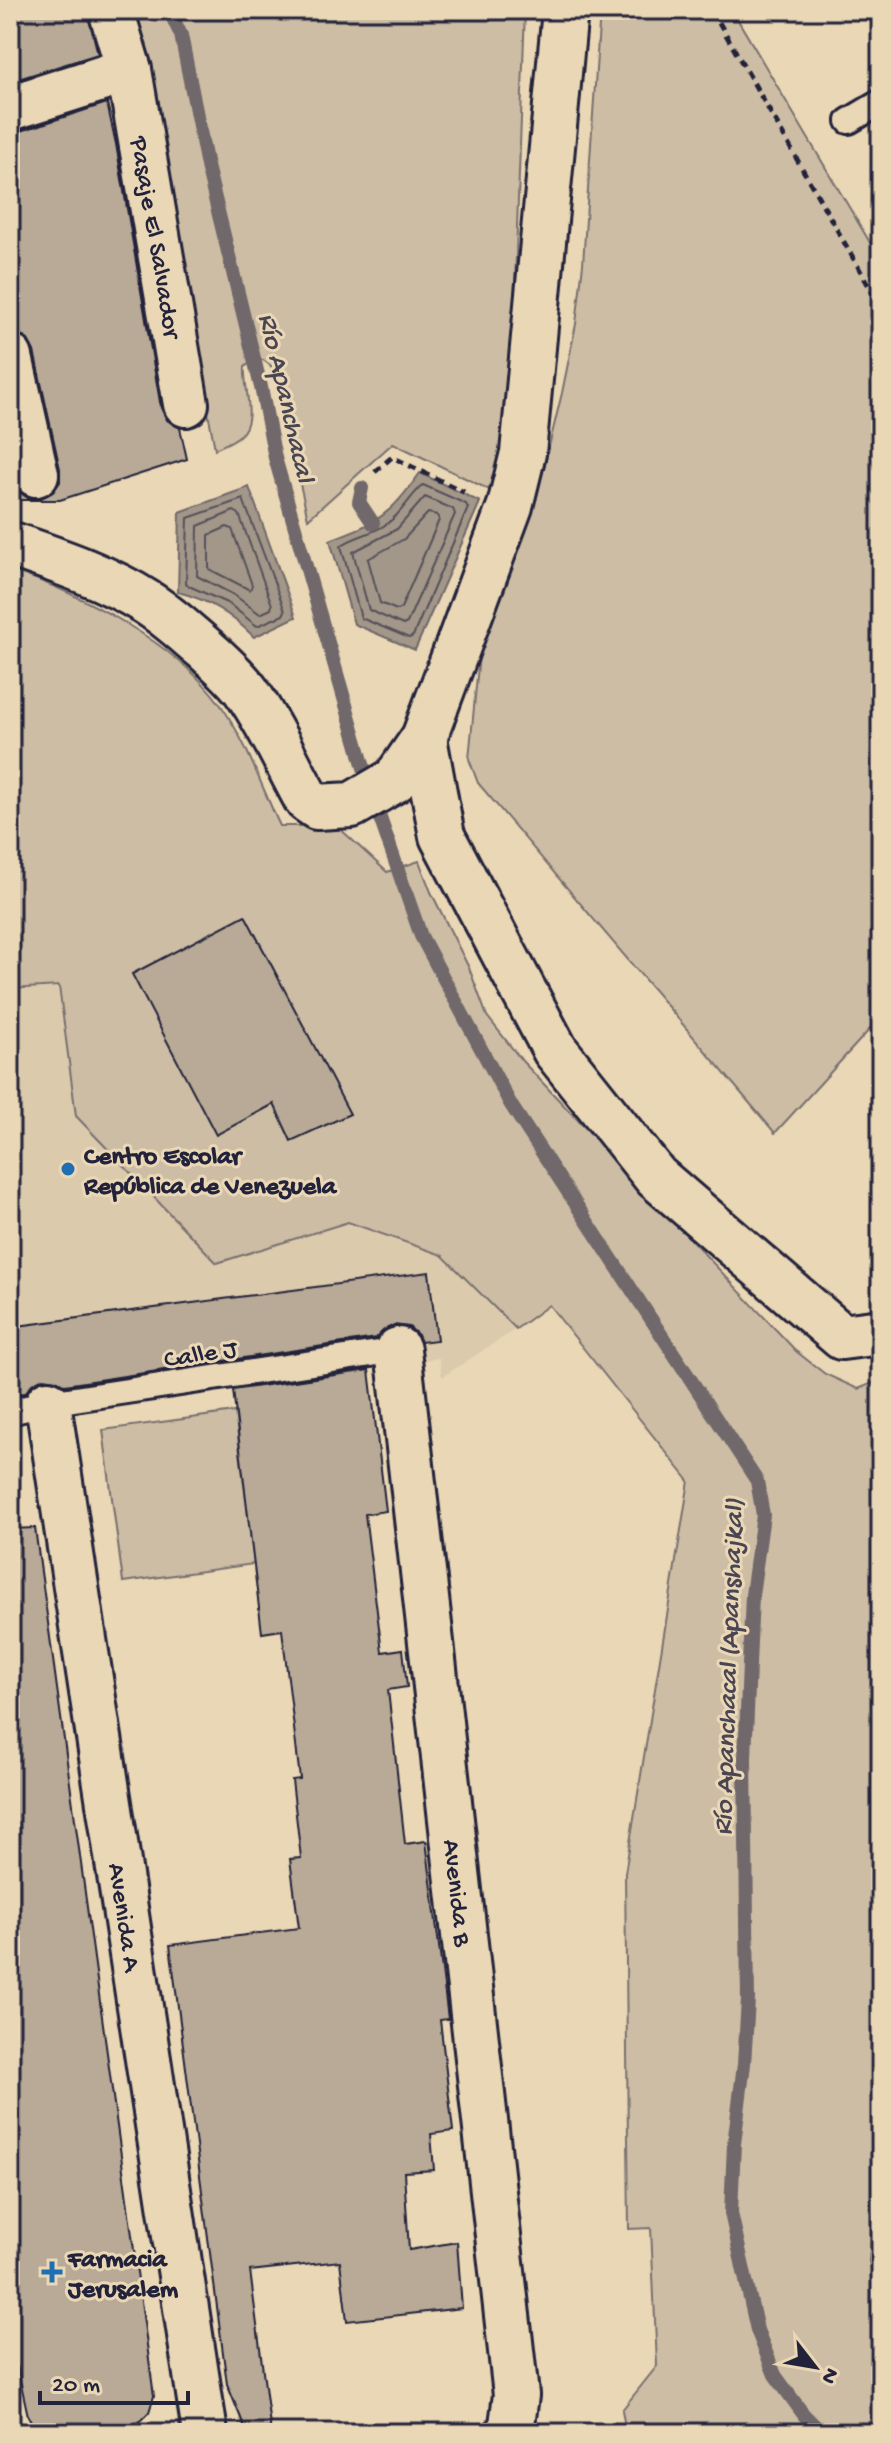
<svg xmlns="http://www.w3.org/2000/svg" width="891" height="2443" font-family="'Gochi Hand',sans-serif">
<rect width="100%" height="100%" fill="#ead7b5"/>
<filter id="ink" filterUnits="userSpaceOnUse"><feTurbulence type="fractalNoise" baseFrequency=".0125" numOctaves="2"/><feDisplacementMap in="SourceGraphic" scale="16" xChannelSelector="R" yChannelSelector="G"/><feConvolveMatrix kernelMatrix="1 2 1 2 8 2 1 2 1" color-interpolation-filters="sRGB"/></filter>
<g filter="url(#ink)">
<g fill="#dbcaac">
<path d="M 59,986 L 76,1116 L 217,1263 L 348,1222 L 443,1255 L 516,1329 L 442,1377 L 439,1358 L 27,1413 L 10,1340 L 10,989 Z"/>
<path d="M 881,2139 L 881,2297 L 869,2262 Z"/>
</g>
<g fill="#cdbda4" stroke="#787070" stroke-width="2">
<path d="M 127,10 L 525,10 L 509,444 L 500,495 L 393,443 L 308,519 L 275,374 L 271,366 L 263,360 L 251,362 L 245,367 C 243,387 258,421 239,436 C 232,442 223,445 215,449 L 139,47 Z"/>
<path d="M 600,10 L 732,10 L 881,261 L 881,1017 L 775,1133 L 478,783 L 469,759 L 483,614 L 495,609 L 536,500 L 562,393 L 576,324 L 583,264 Z"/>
<path d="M 10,570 C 80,593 176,643 220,704 C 246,740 261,786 280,826 L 337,826 L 387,872 L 419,861 L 431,892 L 469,968 L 487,1016 L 523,1062 L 797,1352 L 825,1374 L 858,1389 L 881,1380 L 881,2139 L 869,2262 L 881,2297 L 881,2433 L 626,2433 L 622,2410 L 657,2366 L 651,2228 L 629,2229 L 625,1873 L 689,1481 L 549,1305 L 516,1329 L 442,1255 L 348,1222 L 217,1263 L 76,1116 L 59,986 L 10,989 Z"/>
<path d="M 235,1412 L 254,1564 L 123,1582 L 103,1430 Z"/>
</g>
<g fill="#a39789" stroke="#6f686a" stroke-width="2">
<path d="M 420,473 L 480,502 L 415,650 L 354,624 L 330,540 C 380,521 388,517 420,473 Z"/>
<path d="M 249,487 L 296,617 L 254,637 C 231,614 209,600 178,592 L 180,512 Z"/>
</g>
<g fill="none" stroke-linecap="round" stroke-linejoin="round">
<g stroke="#56515a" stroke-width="2">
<path d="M 423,485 L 466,504 L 468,508 L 413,636 L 409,638 L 361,618 L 341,546 C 353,536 374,534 388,523 C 402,513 410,496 423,485 Z"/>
<path d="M 425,497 L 453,509 L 455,514 L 407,623 L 403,625 L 369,610 L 353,552 L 397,529 Z"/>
<path d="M 243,499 L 285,611 L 283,615 L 257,626 L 229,604 L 189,586 L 186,583 L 188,518 Z"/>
<path d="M 234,511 L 239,514 L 272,605 L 271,609 L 260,614 L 234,595 L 197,576 L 198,526 Z"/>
<path d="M 428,513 L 437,515 L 439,520 L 401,608 L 397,610 L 380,603 L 368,559 L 404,539 Z"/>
<path d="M 227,527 L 232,529 L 252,585 L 250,590 L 209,569 L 209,535 Z"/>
</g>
<g stroke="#6f686a" stroke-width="14">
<path d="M 169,10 L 181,35 L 207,166 L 261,387 L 275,458 L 371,792 L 421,936 L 511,1105 L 757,1481 L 763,1515 L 752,1595 L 745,1758 L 748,2000 L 744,2064 L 734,2144 L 731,2213 L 757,2330 L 775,2375 L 804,2415 L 822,2433"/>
<path d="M 362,488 L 359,502 L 373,523"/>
</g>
</g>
<g fill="#b8aa97" stroke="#22223b" stroke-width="2">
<path d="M 10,10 L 87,10 L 98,54 L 12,81 Z"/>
<path d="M 107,103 L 116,144 L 161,408 L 167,420 L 180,428 L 187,459 L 60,500 L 10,500 L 10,472 L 18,491 L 28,498 L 41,498 L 53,492 L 60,482 L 60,469 L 34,351 L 28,340 L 18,333 L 10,333 L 10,132 L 18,132 Z"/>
<path d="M 245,915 L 350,1114 L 291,1141 L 274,1104 L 216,1135 L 132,974 Z"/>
<path d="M 429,1272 L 437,1340 L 421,1342 L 418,1335 L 409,1327 L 394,1325 L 384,1330 L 376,1338 L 65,1385 L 56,1380 L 43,1378 L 32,1384 L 25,1393 L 10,1395 L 10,1327 Z"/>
<path d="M 369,1370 L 386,1511 L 365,1514 L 382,1652 L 403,1649 L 407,1687 L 388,1690 L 405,1844 L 426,1841 L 448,2019 L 440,2020 L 453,2131 L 431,2134 L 434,2170 L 404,2172 L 409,2250 L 457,2242 L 462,2308 L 347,2321 L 340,2261 L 250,2271 L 271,2433 L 247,2433 L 227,2384 L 170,1945 L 299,1928 L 290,1859 L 301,1858 L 292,1780 L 300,1779 L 291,1703 L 282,1630 L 262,1633 L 233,1390 Z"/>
<path d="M 35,1528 L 154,2396 L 149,2412 L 128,2433 L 38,2433 L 28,2416 L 10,2334 L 10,1529 Z"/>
</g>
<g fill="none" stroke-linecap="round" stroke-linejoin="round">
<g stroke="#22223b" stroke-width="30">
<g id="service">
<path d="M 849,121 L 881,102"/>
<path d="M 10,1412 L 48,1403 L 398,1350"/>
</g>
</g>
<g stroke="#22223b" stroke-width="50">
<g id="minor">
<path id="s1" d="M 111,10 L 129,70 L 186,404"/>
<path d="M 10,108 L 129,70"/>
<path d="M 10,357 L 36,474"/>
<path d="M 10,544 C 56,560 105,576 146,602 C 167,615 185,632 204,648 C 219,662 235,675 247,692 C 271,726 287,764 307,800 L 317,807 L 352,805 L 395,780 L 424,738 L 510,506 L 523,453 L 565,10"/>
<path d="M 424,738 L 442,836 L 555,1050 L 656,1177 L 842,1337 L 881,1332"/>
<path id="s2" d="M 398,1350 L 516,2395 L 512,2425 L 508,2433"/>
<path id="s3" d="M 48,1403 L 205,2433"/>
</g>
</g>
<g stroke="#22223b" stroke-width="5" stroke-dasharray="8 6" stroke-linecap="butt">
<path d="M 712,10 L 881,307"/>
<path d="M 375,472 L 392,457 L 464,492"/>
</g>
<use href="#service" stroke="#ead7b5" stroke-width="24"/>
<use href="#minor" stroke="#ead7b5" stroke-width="44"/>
</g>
</g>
<g fill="#1f6fb2" stroke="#ead7b5" stroke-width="3">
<circle cx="68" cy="1169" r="8"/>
<path d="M48 2260h8v8h8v8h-8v8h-8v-8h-8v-8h8z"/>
</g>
<g text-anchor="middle" stroke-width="6" stroke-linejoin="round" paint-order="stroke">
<g font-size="26" fill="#22223b" stroke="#ead7b5">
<text dy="9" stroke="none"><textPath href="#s1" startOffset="232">Pasaje El Salvador</textPath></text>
<text transform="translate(200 1352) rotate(-9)" y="9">Calle J</text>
<text dy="9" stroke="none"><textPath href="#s2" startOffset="546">Avenida B</textPath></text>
<text dy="9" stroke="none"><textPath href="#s3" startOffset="520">Avenida A</textPath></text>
</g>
<g font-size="26" font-weight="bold" fill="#22223b" stroke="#ead7b5" text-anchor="start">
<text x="84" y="1163">Centro Escolar<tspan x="84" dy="30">República de Venezuela</tspan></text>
<text x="68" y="2266">Farmacia<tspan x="68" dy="30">Jerusalem</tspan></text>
</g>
<g font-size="28" font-style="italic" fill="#494552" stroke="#ead7b5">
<text transform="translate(289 397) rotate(77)" y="10">Río Apanchacal</text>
<text transform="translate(726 1667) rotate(-88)" y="10">Río Apanchacal (Apanshajkal)</text>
</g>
</g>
<rect width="891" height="2443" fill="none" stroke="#ead7b5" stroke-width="40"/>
<rect x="20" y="20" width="851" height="2403" fill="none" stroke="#22223b" stroke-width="3" filter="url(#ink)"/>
<g transform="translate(815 2367) rotate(121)" stroke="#ead7b5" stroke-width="6" paint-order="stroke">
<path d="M0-6L14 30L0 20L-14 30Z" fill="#22223b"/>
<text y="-12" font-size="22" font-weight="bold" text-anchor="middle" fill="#22223b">N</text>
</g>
<path d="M40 2391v12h148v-12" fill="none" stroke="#22223b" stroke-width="4"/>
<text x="52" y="2391" font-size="24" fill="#22223b" stroke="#ead7b5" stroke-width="6" paint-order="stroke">20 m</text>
</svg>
